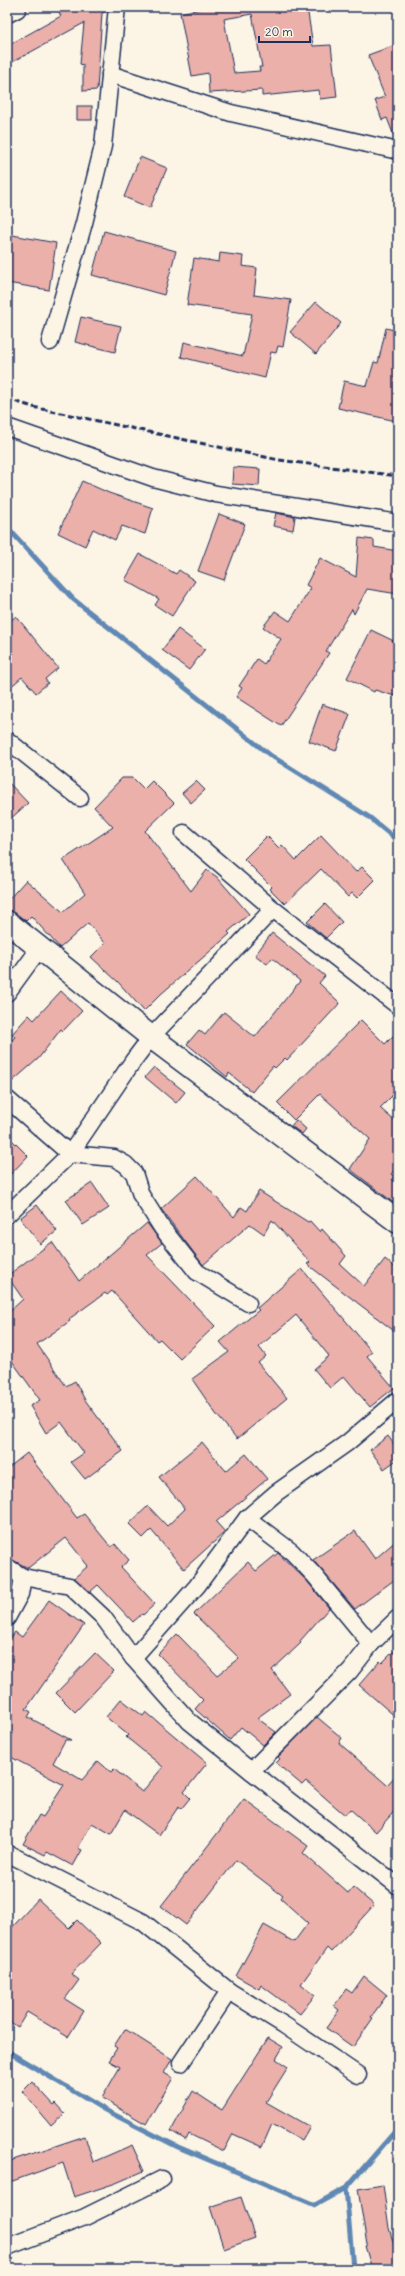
<svg xmlns="http://www.w3.org/2000/svg" width="405" height="2276" font-family="Delius,sans-serif">
<rect width="100%" height="100%" fill="#fcf5e5"/>
<filter id="ink" filterUnits="userSpaceOnUse"><feTurbulence type="fractalNoise" baseFrequency=".025" numOctaves="2"/><feDisplacementMap in="SourceGraphic" scale="8" xChannelSelector="R" yChannelSelector="G"/><feConvolveMatrix kernelMatrix="1 2 1 2 8 2 1 2 1" color-interpolation-filters="sRGB"/></filter>
<g filter="url(#ink)">
<g fill="none" stroke-linecap="round" stroke-linejoin="round">
<g stroke="#6188b4" stroke-width="5">
<path d="M 7,527 L 73,599 L 270,755 L 369,817 L 398,841"/>
<path d="M 7,2051 L 105,2110 L 178,2147 L 315,2205 L 346,2188"/>
<path d="M 353,2269 L 346,2188 L 398,2128"/>
</g>
</g>
<g fill="#ebb0aa" stroke="#1b2f5e" fill-rule="evenodd">
<path d="M 71,7 L 107,7 L 107,11 L 102,13 L 97,90 L 83,91 L 83,65 L 80,64 L 84,23 L 7,65 L 7,46 L 61,16 L 59,13 Z"/>
<path d="M 208,7 L 307,7 L 313,46 L 331,45 L 337,97 L 320,99 L 319,90 L 262,96 L 262,90 L 209,93 L 208,73 L 192,76 L 180,13 ZM 252,14 L 262,67 L 259,67 L 260,71 L 234,73 L 224,19 Z"/>
<path d="M 398,44 L 398,141 L 396,141 L 387,118 L 382,120 L 375,100 L 385,97 L 368,55 Z"/>
<rect x="77" y="106" width="15" height="14"/>
<path d="M 140,157 L 167,168 L 150,208 L 124,197 Z"/>
<path d="M 104,231 L 176,251 L 164,295 L 92,275 Z"/>
<path d="M 7,234 L 56,243 L 49,290 L 7,283 Z"/>
<path d="M 220,253 L 243,256 L 242,266 L 257,268 L 254,295 L 291,300 L 283,347 L 278,346 L 276,353 L 271,352 L 265,378 L 181,357 L 184,342 L 243,356 L 252,314 L 187,305 L 194,258 L 219,262 Z"/>
<path d="M 316,302 L 341,323 L 316,354 L 290,332 Z"/>
<path d="M 81,317 L 121,326 L 115,352 L 75,342 Z"/>
<path d="M 386,328 L 398,331 L 398,414 L 396,421 L 338,408 L 344,381 L 367,386 L 374,362 L 378,363 Z"/>
<path d="M 233,467 L 260,469 L 259,486 L 232,484 Z"/>
<path d="M 82,481 L 109,493 L 153,508 L 145,534 L 122,526 L 115,540 L 93,529 L 85,546 L 58,533 Z"/>
<path d="M 276,513 L 295,517 L 293,530 L 273,526 Z"/>
<path d="M 219,514 L 245,524 L 224,580 L 198,571 Z"/>
<path d="M 359,538 L 374,540 L 374,547 L 398,551 L 398,594 L 367,589 L 354,614 L 352,609 L 326,651 L 329,653 L 281,726 L 236,697 L 242,688 L 239,686 L 257,659 L 264,664 L 281,639 L 263,627 L 275,611 L 290,621 L 311,588 L 306,585 L 320,558 L 356,577 Z"/>
<path d="M 140,554 L 176,574 L 179,570 L 195,581 L 172,616 L 155,605 L 159,599 L 125,580 Z"/>
<path d="M 16,616 L 58,668 L 45,679 L 48,683 L 36,693 L 22,677 L 7,690 L 7,624 Z"/>
<path d="M 178,629 L 205,649 L 189,670 L 162,650 Z"/>
<path d="M 371,630 L 398,643 L 398,697 L 375,690 L 374,692 L 347,678 Z"/>
<path d="M 322,704 L 350,714 L 336,751 L 309,741 Z"/>
<path d="M 122,778 L 133,778 L 144,789 L 152,781 L 174,803 L 145,831 L 191,891 L 207,870 L 217,877 L 249,914 L 228,932 L 230,934 L 161,994 L 144,1011 L 118,982 L 91,957 L 105,943 L 88,923 L 60,948 L 31,916 L 26,921 L 14,912 L 7,910 L 7,901 L 26,880 L 63,912 L 85,893 L 63,860 L 113,827 L 94,807 Z"/>
<path d="M 7,781 L 28,803 L 7,822 Z"/>
<path d="M 196,781 L 205,790 L 191,803 L 182,793 Z"/>
<path d="M 321,835 L 356,872 L 362,867 L 375,880 L 357,898 L 352,893 L 348,897 L 321,869 L 285,904 L 270,889 L 272,887 L 244,859 L 267,836 L 279,848 L 282,845 L 296,860 Z"/>
<path d="M 325,904 L 342,922 L 326,938 L 307,922 Z"/>
<path d="M 272,933 L 325,976 L 319,983 L 340,1003 L 287,1060 L 285,1058 L 275,1068 L 273,1066 L 252,1092 L 229,1073 L 227,1077 L 187,1044 L 199,1030 L 205,1035 L 224,1012 L 255,1037 L 300,981 L 272,958 L 267,964 L 255,955 Z"/>
<path d="M 61,991 L 82,1011 L 63,1031 L 61,1029 L 38,1059 L 7,1086 L 7,1045 L 15,1037 L 12,1034 L 29,1015 L 34,1020 Z"/>
<path d="M 361,1020 L 385,1044 L 398,1031 L 398,1090 L 380,1108 L 398,1124 L 398,1166 L 391,1174 L 394,1177 L 392,1179 L 398,1184 L 398,1206 L 350,1169 L 370,1139 L 320,1094 L 294,1120 L 277,1103 Z"/>
<path d="M 154,1067 L 185,1092 L 176,1103 L 145,1077 Z"/>
<path d="M 296,1120 L 306,1129 L 302,1134 L 291,1126 Z"/>
<path d="M 7,1135 L 28,1156 L 7,1178 Z"/>
<path d="M 197,1176 L 234,1217 L 241,1207 L 247,1211 L 259,1191 L 308,1222 L 310,1221 L 320,1232 L 322,1229 L 346,1256 L 340,1264 L 364,1286 L 385,1259 L 398,1270 L 398,1334 L 307,1264 L 310,1262 L 272,1220 L 264,1234 L 250,1224 L 203,1265 L 161,1209 Z"/>
<path d="M 92,1183 L 109,1208 L 83,1225 L 66,1200 Z"/>
<path d="M 37,1205 L 57,1231 L 40,1244 L 20,1218 Z"/>
<path d="M 147,1223 L 162,1243 L 147,1255 L 215,1326 L 180,1359 L 160,1339 L 157,1341 L 112,1291 L 107,1295 L 105,1293 L 69,1319 L 70,1321 L 37,1344 L 66,1386 L 75,1381 L 85,1400 L 123,1451 L 85,1479 L 71,1462 L 84,1453 L 61,1422 L 46,1433 L 30,1406 L 40,1400 L 7,1354 L 7,1314 L 23,1299 L 7,1276 L 52,1242 L 79,1281 Z"/>
<path d="M 302,1269 L 372,1352 L 367,1356 L 394,1388 L 370,1407 L 344,1376 L 330,1388 L 314,1369 L 329,1356 L 296,1315 L 259,1347 L 266,1356 L 258,1363 L 287,1398 L 237,1439 L 216,1414 L 192,1379 L 229,1352 L 220,1342 L 259,1310 L 257,1308 Z"/>
<path d="M 388,1436 L 398,1450 L 398,1459 L 384,1469 L 370,1450 Z"/>
<path d="M 202,1442 L 226,1471 L 246,1454 L 267,1479 L 216,1522 L 225,1532 L 184,1569 L 151,1530 L 143,1538 L 129,1524 L 148,1506 L 167,1526 L 185,1509 L 159,1477 Z"/>
<path d="M 27,1453 L 77,1518 L 84,1514 L 111,1547 L 115,1544 L 129,1560 L 121,1567 L 155,1604 L 143,1615 L 142,1614 L 133,1622 L 98,1585 L 90,1592 L 74,1578 L 88,1566 L 66,1538 L 28,1568 L 7,1557 L 7,1469 Z"/>
<path d="M 355,1531 L 375,1559 L 398,1539 L 398,1577 L 355,1609 L 313,1560 Z"/>
<path d="M 278,1553 L 307,1581 L 329,1608 L 300,1641 L 301,1643 L 272,1670 L 290,1694 L 257,1718 L 276,1732 L 263,1745 L 241,1727 L 230,1740 L 195,1709 L 203,1700 L 158,1654 L 177,1634 L 217,1675 L 239,1658 L 194,1614 L 248,1562 L 256,1571 Z"/>
<path d="M 49,1600 L 84,1625 L 26,1709 L 31,1712 L 28,1717 L 71,1740 L 65,1740 L 53,1763 L 82,1780 L 98,1761 L 111,1772 L 114,1769 L 142,1792 L 163,1767 L 126,1737 L 128,1735 L 106,1717 L 121,1699 L 143,1716 L 146,1712 L 207,1763 L 184,1792 L 190,1798 L 181,1809 L 179,1806 L 159,1835 L 125,1810 L 111,1834 L 92,1823 L 78,1848 L 82,1850 L 73,1866 L 47,1852 L 45,1855 L 23,1844 L 39,1815 L 43,1817 L 64,1785 L 7,1755 L 7,1643 L 15,1632 L 22,1637 Z"/>
<path d="M 398,1647 L 398,1719 L 359,1685 L 380,1661 L 382,1663 Z"/>
<path d="M 95,1653 L 114,1671 L 75,1712 L 56,1693 Z"/>
<path d="M 317,1717 L 342,1738 L 339,1743 L 387,1785 L 398,1773 L 398,1807 L 376,1832 L 350,1809 L 345,1815 L 306,1781 L 302,1785 L 276,1763 L 280,1759 L 278,1757 Z"/>
<path d="M 244,1799 L 308,1846 L 303,1853 L 348,1893 L 353,1887 L 374,1905 L 331,1952 L 327,1948 L 301,1984 L 315,1995 L 300,2014 L 261,1985 L 259,1989 L 236,1976 L 264,1925 L 294,1942 L 308,1923 L 281,1899 L 283,1896 L 236,1860 L 186,1925 L 161,1906 Z"/>
<path d="M 38,1899 L 69,1928 L 77,1920 L 101,1943 L 71,1974 L 79,1980 L 65,1999 L 84,2011 L 68,2037 L 27,2012 L 18,2027 L 7,2020 L 7,1933 Z"/>
<path d="M 364,1976 L 387,1995 L 371,2017 L 373,2018 L 353,2047 L 326,2028 L 339,2010 L 334,2006 L 346,1989 L 352,1993 Z"/>
<path d="M 125,2029 L 172,2059 L 164,2073 L 173,2078 L 146,2124 L 102,2098 L 120,2067 L 109,2061 L 117,2048 L 114,2046 Z"/>
<path d="M 268,2038 L 283,2047 L 276,2059 L 288,2067 L 266,2102 L 310,2127 L 302,2141 L 272,2124 L 262,2147 L 233,2134 L 224,2151 L 189,2134 L 186,2140 L 171,2131 L 193,2091 L 222,2110 Z"/>
<path d="M 32,2081 L 54,2105 L 56,2103 L 65,2113 L 51,2126 L 22,2091 Z"/>
<path d="M 85,2136 L 93,2162 L 132,2145 L 144,2171 L 116,2183 L 74,2197 L 63,2163 L 7,2183 L 7,2162 Z"/>
<path d="M 383,2185 L 389,2228 L 398,2258 L 398,2269 L 372,2269 L 365,2246 L 367,2245 L 358,2189 Z"/>
<path d="M 241,2197 L 255,2238 L 224,2249 L 210,2207 Z"/>
</g>
<g fill="none" stroke-linecap="round" stroke-linejoin="round">
<g stroke="#1b2f5e" stroke-width="19">
<g id="street">
<path d="M 110,74 L 231,113 L 398,151"/>
<path d="M 50,342 L 84,223 L 103,146 L 117,7"/>
<path d="M 7,427 L 153,478 L 216,494 L 398,523"/>
<path d="M 7,740 L 80,798"/>
<path d="M 184,833 L 273,909 L 398,1006"/>
<path d="M 7,993 L 39,949"/>
<path d="M 7,1099 L 70,1154 L 114,1158 L 125,1164 L 134,1173 L 141,1195 L 162,1228 L 197,1272 L 248,1303"/>
<path d="M 7,1215 L 70,1154 L 133,1061 L 151,1037 L 273,909"/>
<path d="M 247,1518 L 292,1552 L 314,1575 L 371,1644"/>
<path d="M 7,1567 L 23,1577 L 70,1586 L 103,1617 L 133,1658 L 189,1721 L 251,1771 L 398,1886"/>
<path d="M 7,1618 L 20,1594 L 23,1577"/>
<path d="M 133,1658 L 197,1586 L 247,1518 L 276,1493 L 347,1443 L 398,1400"/>
<path d="M 251,1771 L 350,1671 L 371,1644 L 398,1618"/>
<path d="M 7,1853 L 143,1922 L 229,1991 L 284,2025 L 358,2075"/>
<path d="M 181,2063 L 229,1991"/>
<path d="M 7,2247 L 85,2217 L 162,2179"/>
</g>
</g>
<g stroke="#1b2f5e" stroke-width="25">
<path id="secondary" d="M 7,922 L 151,1037 L 398,1222"/>
</g>
<g stroke="#1b2f5e" stroke-width="25">
<path id="primary" d="M 7,11 L 15,7"/>
</g>
<use href="#street" stroke="#fcf5e5" stroke-width="16"/>
<use href="#secondary" stroke="#fcf5e5" stroke-width="22"/>
<use href="#primary" stroke="#fcf5e5" stroke-width="22"/>
<path stroke="#1b2f5e" stroke-width="3" stroke-dasharray="6 3" stroke-linecap="butt" d="M 7,399 L 33,407 L 279,460 L 398,476"/>
</g>
</g>
<rect width="405" height="2276" fill="none" stroke="#fcf5e5" stroke-width="24"/>
<rect x="12" y="12" width="381" height="2252" fill="none" stroke="#1b2f5e" stroke-width="1.5" filter="url(#ink)"/>
<path d="M259 36v6h51v-6" fill="none" stroke="#1b2f5e" stroke-width="2"/>
<text x="265" y="36" font-size="12" fill="#1b2f5e" stroke="#fcf5e5" stroke-width="3" paint-order="stroke">20 m</text>
</svg>
